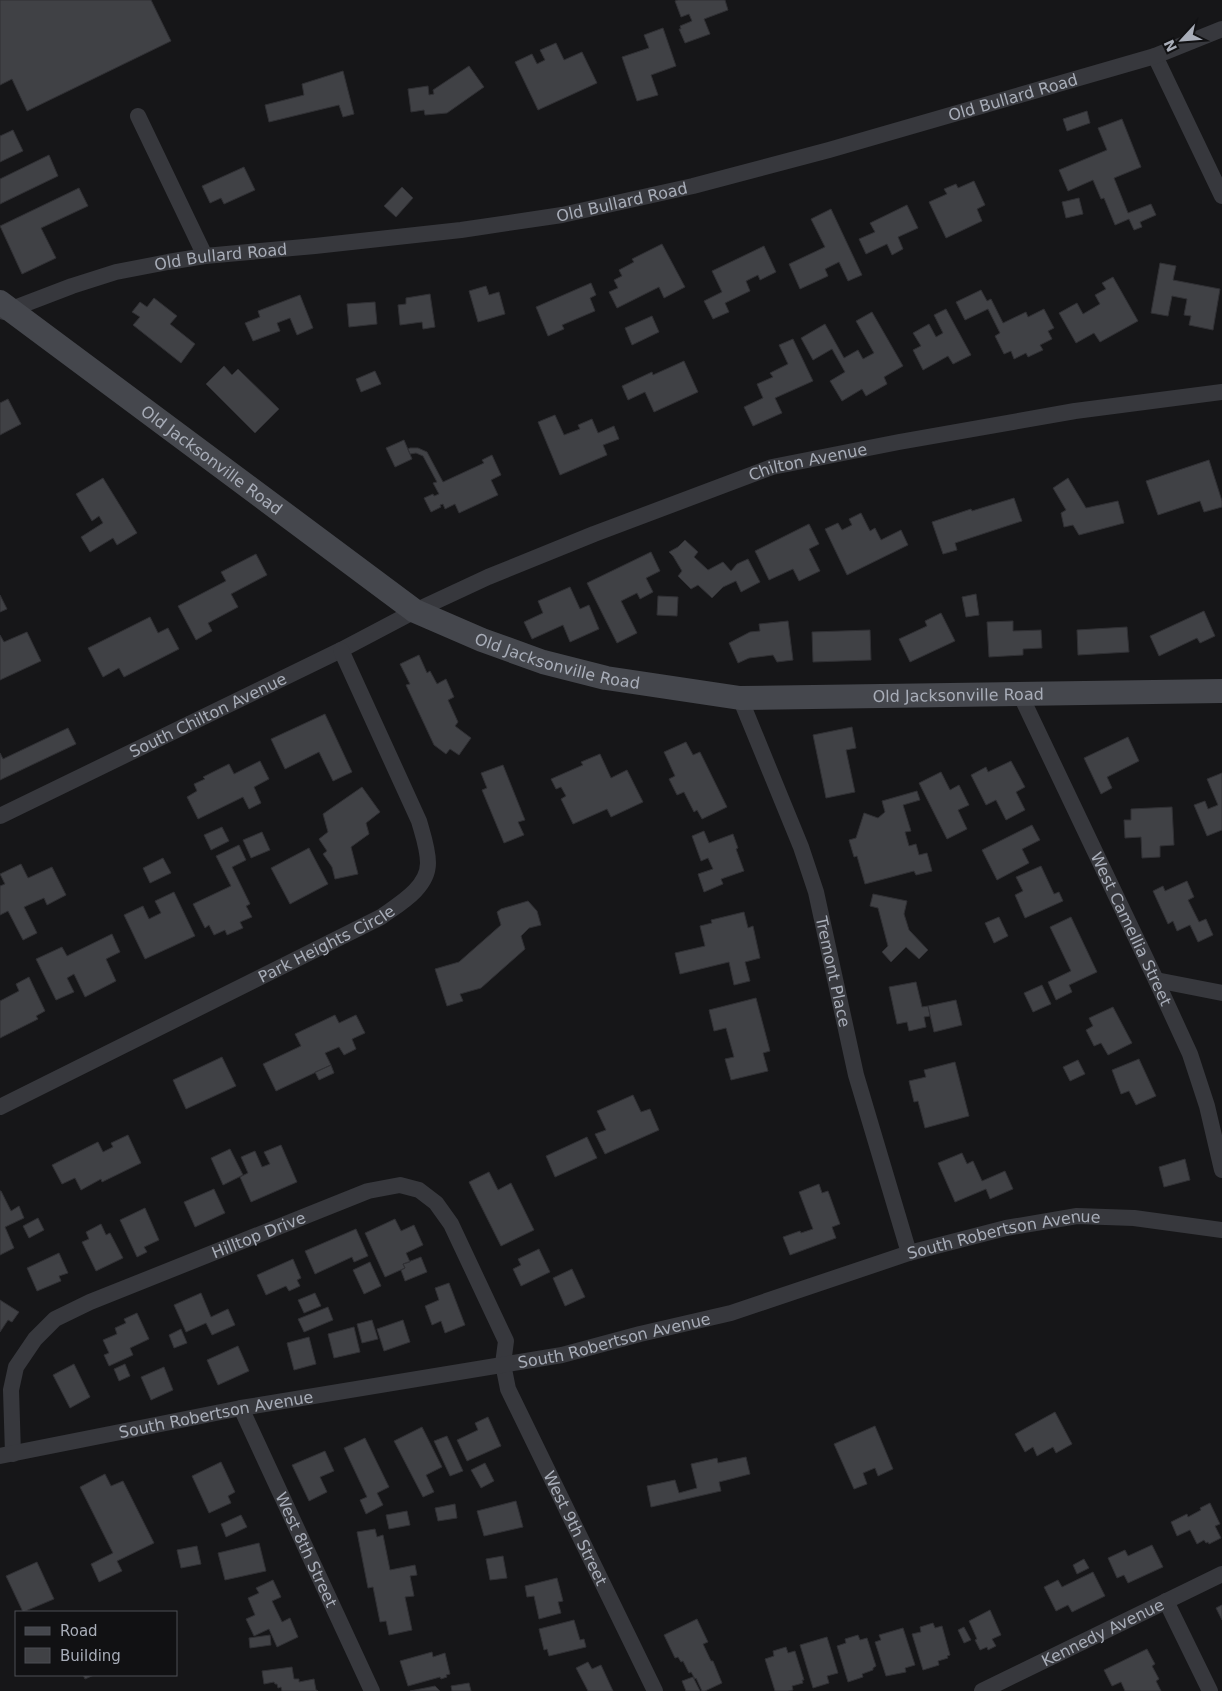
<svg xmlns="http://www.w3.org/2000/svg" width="1222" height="1691" font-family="'DejaVu Sans',sans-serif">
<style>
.building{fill:#404145;stroke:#303034}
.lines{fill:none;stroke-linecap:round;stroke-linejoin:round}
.minor{stroke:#37383d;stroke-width:16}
.secondary{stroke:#45474d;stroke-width:24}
.labels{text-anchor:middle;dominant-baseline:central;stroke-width:4;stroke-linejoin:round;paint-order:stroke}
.street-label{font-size:16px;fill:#a8adb8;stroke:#111113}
</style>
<rect width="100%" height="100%" fill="#161618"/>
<!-- building -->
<path class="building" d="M0 0H151L171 41 27 111 12 79 0 85Z
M678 0H725L728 10 704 19 710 34 685 43 679 29H681L680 26 692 21 689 14 681 17 675 1Z
M663 28 676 66 651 75 658 95 637 101 622 57 649 48 644 35Z
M556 43 564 60 582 52 597 83 538 110 515 62 532 54 537 64 545 60 540 50Z
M469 66 484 87 447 113 425 115 424 110 411 112 408 89 428 86 429 95 434 94 433 90Z
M343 71 354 114 343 117 339 105 269 122 265 105 304 95 302 84Z
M1087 111 1090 123 1067 131 1063 119Z
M1122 119 1141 167 1114 178 1128 213 1151 204 1156 215 1140 222 1142 227 1134 230 1129 219 1115 225 1104 198 1101 199 1093 180 1068 191 1059 170 1107 150 1098 128Z
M13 130 23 151 0 162V136Z
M49 155 58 176 0 204V179Z
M244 167 255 190 224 204 221 198 210 203 202 186Z
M974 181 985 205 977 209 982 221 946 238 929 202 947 194 944 189 956 184 958 188Z
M402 187 413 198 396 217 384 206Z
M79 188 88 206 41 228 56 258 22 274 0 226Z
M1079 198 1083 214 1066 218 1062 202Z
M907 205 918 228 898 237 903 249 892 255 887 244 866 254 859 239 875 232 870 223Z
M831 209 862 275 848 281 839 262 825 269 828 276 800 289 789 264 825 247 811 219Z
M662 244 685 287 664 298 659 287 617 308 609 292 618 288 614 280 622 276 619 270 634 262 632 259Z
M764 246 776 272 760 280 758 275 746 281 750 291 725 303 729 312 713 319 704 301 722 292 712 271Z
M1160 263 1176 266 1173 280 1220 289 1213 330 1189 325 1191 316 1184 315 1187 299 1172 296 1168 316 1151 313Z
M1113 277 1138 321 1100 342 1094 333 1076 343 1059 313 1077 303 1083 314 1100 304 1095 295 1106 289 1102 283Z
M591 283 596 295 590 298 595 311 562 325 564 329 548 336 536 307Z
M486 286 489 295 499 292 505 314 478 322 469 291Z
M981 290 987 301 991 299 1003 323 1026 312 1028 317 1044 309 1054 328 1048 331 1052 339 1040 345 1043 350 1028 357 1026 353 1014 359 1011 351 1004 354 995 336 1000 333 988 309 965 320 956 302Z
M430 294 435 327 423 329 422 322 400 325 398 305 406 304V298Z
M300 295 313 328 297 335 290 318 277 323 280 331 253 341 245 323 260 317 258 311Z
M154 298 177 316 170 324 195 344 181 363 133 325 140 317 132 312 140 302 147 307Z
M375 302 377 324 349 327 347 304Z
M946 309 971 355 953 364 948 356 923 370 913 350 921 346 913 333 929 324 936 337 943 333 934 315Z
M872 312 903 366 884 377 887 384 866 396 862 389 842 401 830 381 845 372 832 349 813 360 801 338 825 324 844 358 858 350 863 359 874 353 856 321Z
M652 316 659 332 632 345 625 328Z
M793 339 813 381 775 398 782 413 753 426 744 407 763 398 757 384 773 377 770 373 788 364 779 345Z
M684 361 698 392 654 412 645 392 628 400 622 386 652 372 653 375Z
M224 366 232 375 238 369 279 409 255 433 206 384Z
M375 371 381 384 361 392 356 379Z
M8 399 21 424 0 435V403Z
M555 415 564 435 580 429 578 425 592 419 598 433 614 426 619 439 603 445 607 455 560 475 538 422Z
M404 440 412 459 395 467 386 448Z
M410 448H418L427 452 443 482 484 463 482 460 492 455 501 475 491 480 498 495 459 513 455 504 445 509 443 504 440 505 441 507 431 512 424 498 433 494 434 496 439 494 433 483 437 482 423 456 416 453 410 454 408 449Z
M1209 460 1222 501V507L1204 512 1200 501 1158 515 1146 481Z
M103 478 137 533 117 545 113 538 90 552 81 537 103 523 99 516 92 521 76 494Z
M1068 478 1086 508 1118 501 1124 523 1079 535 1073 525 1064 527 1061 513 1066 510 1053 488Z
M1014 498 1022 521 955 543 957 550 943 554 932 522 971 509 972 511Z
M861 513 870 531 875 528 881 540 901 530 908 545 847 575 825 529 838 523 842 530 852 525 849 519Z
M809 524 819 544 809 549 820 571 799 581 793 569 769 580 755 551Z
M685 540 698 552 694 557 708 570 723 562 731 571 737 564 748 559 760 582 741 592 736 581 723 587 712 598 698 585 691 589 678 576 682 571 673 556 669 552 678 547Z
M651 552 660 571 646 578 653 592 640 599 637 593 621 601 637 633 617 643 587 583Z
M256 554 267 575 231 594 238 607 208 623 212 631 196 640 178 606 226 581 221 572Z
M570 587 580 609 589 605 599 629 570 642 563 625 532 639 524 622 543 613 538 601Z
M976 594 979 615 966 617 962 597Z
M0 595 7 609 0 612Z
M658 596 678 597 677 616 657 615Z
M1204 611 1215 636 1200 643 1197 638 1159 656 1150 636Z
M941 613 955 641 910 662 899 639 927 626 925 621Z
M150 617 158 633 168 628 179 649 124 677 119 668 103 677 88 648Z
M788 621 793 660 777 662 773 655 749 658 738 663 729 643 750 632 760 631 759 624Z
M1013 621V631L1041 630 1042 648 1023 649V655L989 657 987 622Z
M1127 627 1129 652 1078 655 1077 630Z
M870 630 871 660 813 662 812 632Z
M27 632 41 661 0 680V635L4 642Z
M419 655 427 673 430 671 437 684 446 679 454 697 448 700 458 722 455 726 471 738 459 755 450 749 446 754 434 745 406 685 410 684 400 664Z
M325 714 352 772 333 781 319 752 285 769 271 739Z
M852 727 856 748 846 750 855 792 826 798 813 735Z
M68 728 76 744 0 780V753L3 759Z
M1128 737 1139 761 1107 777 1112 788 1101 794 1084 758Z
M686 742 693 755 700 752 727 807 702 819 697 810 694 812 684 792 677 795 669 779 675 776 664 752Z
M600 754 611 778 627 770 643 802 611 817 607 809 573 824 561 799 566 796 561 787 556 789 551 779 583 765 581 762Z
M260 761 269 779 254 787 261 803 249 809 243 797 198 819 187 797 197 791 194 784 205 779 203 777 229 764 234 774Z
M1011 761 1025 787 1016 792 1025 810 1006 820 996 800 986 805 971 775 986 767 988 772Z
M503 765 525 820 518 822 524 835 504 843 482 790 487 788 481 773Z
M941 772 950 790 959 785 969 805 958 810 967 829 947 839 919 783Z
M1222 773V830L1207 836 1194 805 1205 801 1208 809 1218 805 1207 779Z
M362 787 380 812 366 823 369 834 351 847 358 874 335 879 332 867 323 854 327 851 319 839 328 832 323 814Z
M917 791 920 800 903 805 911 831 905 832 909 846 916 844 919 855 927 853 932 871 916 875 914 871 865 884 857 856 854 857 849 840 856 838 864 813 878 818 885 812 882 801Z
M1172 807 1174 845 1160 846V857L1142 858 1141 837 1125 838 1124 820H1131V809Z
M1032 825 1040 840 1022 849 1029 863 997 880 982 850Z
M222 827 229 841 211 850 204 835Z
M704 831 709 843 733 834 738 848 736 849 744 871 721 879 723 884 704 892 698 874 713 869 708 858 701 861 692 836Z
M262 832 270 850 251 858 243 840Z
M239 845 246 860 232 867 250 904 246 906 252 917 240 922 243 928 227 935 225 930 214 935 209 925 205 928 193 904 231 886 216 856Z
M309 848 328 884 290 904 271 868Z
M163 858 171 873 150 883 143 868Z
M21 864 28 878 52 867 66 895 47 905 44 898 24 907 37 933 23 940 8 911 0 915V886L5 884 0 874Z
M1041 866 1054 894 1059 892 1063 901 1025 918 1015 895 1023 891 1016 877Z
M1187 881 1194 897 1188 900 1199 922 1206 919 1213 935 1198 942 1190 925 1177 931 1173 921 1168 924 1153 891 1163 886 1165 891Z
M174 892 195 936 145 959 124 915 143 906 149 919 161 913 155 901Z
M873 894 907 901 904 914 909 930 928 950 919 959 906 947 891 962 882 952 888 946 878 908 870 906Z
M528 901 537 911 541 925 529 928 521 936 525 949 481 988 460 994 463 1001 447 1006 435 969 459 962 501 925 497 912 501 909Z
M744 912 748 928 753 926 760 958 745 962 750 981 734 985 729 962 680 974 675 953 705 946 700 926 712 923 711 920Z
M999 917 1008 936 994 943 985 923Z
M1071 917 1097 972 1069 985 1072 992 1056 1000 1048 982 1071 971 1050 927Z
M112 934 120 952 106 959 116 981 85 997 74 974 67 978 74 992 56 1000 36 959 62 947 67 956Z
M29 977 45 1011 36 1016 38 1019 0 1038V1001L19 991 16 984Z
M916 982 922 1007 928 1006 930 1016 924 1017 926 1027 909 1031 907 1022 897 1024 889 987Z
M1042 985 1051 1004 1033 1012 1024 993Z
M756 998 770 1051 763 1053 768 1071 731 1080 725 1059 734 1057 726 1028 714 1031 709 1010Z
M956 1000 962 1025 934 1032 928 1006Z
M1113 1007 1132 1043 1108 1055 1101 1043 1094 1046 1086 1030 1093 1026 1089 1018Z
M335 1015 339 1023 356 1015 365 1033 352 1039 356 1049 344 1055 339 1047 325 1053 331 1065 276 1091 263 1064 301 1046 295 1034Z
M222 1057 236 1086 186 1109 173 1080Z
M1139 1059 1156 1096 1136 1105 1129 1091 1121 1094 1112 1070Z
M1078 1060 1085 1074 1070 1081 1063 1067Z
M955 1062 969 1116 925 1128 918 1101 914 1102 909 1081 926 1077 924 1070Z
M331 1065 334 1073 319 1080 315 1072Z
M633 1095 641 1112 650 1109 659 1130 605 1154 595 1134 606 1130 597 1111Z
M128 1135 141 1163 102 1182 101 1179 81 1190 75 1178 62 1184 52 1165 98 1142 103 1152 113 1147 111 1143Z
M587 1137 597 1158 555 1177 546 1156Z
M281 1145 297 1182 251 1202 240 1177 248 1173 241 1157 255 1151 262 1167 270 1164 264 1152Z
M230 1149 243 1175 223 1185 211 1158Z
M962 1153 967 1164 973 1161 982 1181 1005 1171 1013 1189 990 1199 986 1189 955 1202 938 1163Z
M1185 1159 1190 1180 1164 1187 1159 1167Z
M489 1172 498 1190 511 1183 534 1230 501 1246 469 1182Z
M819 1184 822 1193 828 1191 840 1224 832 1227 836 1238 790 1255 783 1237 800 1231 801 1233 813 1229 799 1192Z
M214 1189 225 1213 195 1227 184 1202Z
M0 1191H1L11 1211 19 1206 24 1218 5 1227 14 1248 0 1255Z
M145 1208 159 1240 144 1247 147 1252 137 1257 120 1220Z
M38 1218 44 1230 29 1238 23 1226Z
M395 1219 401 1231 414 1225 423 1245 406 1253 410 1262 403 1264 405 1268 385 1277 365 1233Z
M101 1224 106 1235 110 1233 123 1258 96 1271 82 1242 89 1239 86 1232Z
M356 1229 368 1256 354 1262 352 1257 315 1274 305 1251Z
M539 1249 550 1272 521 1286 513 1269 521 1265 518 1259Z
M59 1253 68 1273 59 1276 61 1281 37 1291 27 1268Z
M421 1257 427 1272 405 1281 401 1270 405 1268 403 1264Z
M293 1259 301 1278 297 1280 300 1286 289 1291 286 1286 266 1295 257 1275Z
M370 1262 381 1286 364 1294 353 1270Z
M572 1269 585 1297 565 1306 553 1278Z
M449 1283 465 1325 445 1333 441 1321 432 1325 425 1306 439 1300 435 1288Z
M201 1293 211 1317 228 1309 235 1325 212 1335 206 1323 186 1332 174 1305Z
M315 1293 321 1306 304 1313 298 1300Z
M0 1300 19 1312 12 1322 8 1320 0 1332Z
M328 1307 333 1320 304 1332 298 1319Z
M137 1313 149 1339 130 1348 133 1355 109 1366 104 1355 109 1353 103 1340 117 1334 115 1328 126 1323 124 1319Z
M372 1320 378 1339 362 1343 357 1324Z
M403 1320 410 1342 384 1351 377 1329Z
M354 1327 360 1352 334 1358 328 1334Z
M181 1329 187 1343 174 1348 169 1335Z
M309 1337 316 1364 294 1370 287 1343Z
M238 1346 249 1371 218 1385 207 1360Z
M74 1364 90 1397 70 1408 53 1375Z
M125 1364 130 1376 119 1381 114 1369Z
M164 1367 173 1390 151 1400 141 1377Z
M1055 1412 1072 1444 1056 1453 1053 1447 1037 1456 1033 1447 1025 1452 1015 1434Z
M488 1417 501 1446 467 1461 457 1440 478 1430 475 1423Z
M875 1426 893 1469 878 1476 875 1468 863 1473 867 1484 854 1489 834 1444Z
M422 1427 442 1467 426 1475 434 1492 423 1497 394 1441Z
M447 1436 463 1471 450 1476 434 1441Z
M365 1438 389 1487 377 1493 383 1505 366 1514 360 1500 367 1497 344 1448Z
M325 1451 334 1471 320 1477 327 1492 309 1501 292 1465Z
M746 1457 750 1474 719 1482 721 1491 651 1507 647 1486 675 1480 679 1493 697 1488 691 1464 717 1458 718 1463Z
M221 1462 235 1492 228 1496 231 1503 209 1513 192 1476Z
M485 1463 494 1481 481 1488 471 1470Z
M105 1474 111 1486 123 1481 154 1543 117 1561 122 1571 99 1582 91 1564 113 1553 80 1487Z
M516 1501 523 1527 484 1536 477 1511Z
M1210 1503 1220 1524 1215 1526 1221 1538 1209 1544 1208 1542 1206 1543 1204 1540 1197 1544 1190 1530 1177 1536 1171 1522 1187 1514 1188 1517 1201 1510 1200 1508Z
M455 1504 457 1518 438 1521 435 1508Z
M407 1511 410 1525 389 1529 386 1515Z
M241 1515 247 1527 226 1537 221 1524Z
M375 1529 377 1537 383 1535 390 1570 415 1565 417 1575 410 1576 414 1596 405 1597 412 1630 389 1635 386 1621 380 1622 373 1587 368 1588 357 1532Z
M259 1543 266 1571 225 1580 218 1553Z
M1152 1545 1163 1567 1128 1583 1124 1575 1117 1578 1108 1558 1125 1550 1128 1556Z
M197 1546 201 1564 181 1568 177 1550Z
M503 1556 507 1578 490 1580 486 1559Z
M1084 1559 1089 1568 1077 1574 1073 1565Z
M37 1562 54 1599 23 1612 6 1576Z
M1093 1572 1105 1596 1072 1612 1068 1605 1056 1611 1044 1587 1058 1580 1062 1587Z
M557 1578 563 1601 558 1602 561 1613 539 1619 534 1596 527 1597 525 1586Z
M273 1580 281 1597 272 1601 282 1622 290 1618 298 1637 277 1647 269 1629 254 1636 246 1619 255 1615 248 1598 259 1593 256 1588Z
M1222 1605V1620L1216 1608Z
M990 1610 1001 1635 992 1639 996 1646 988 1650 987 1647 980 1650 975 1640 977 1639 969 1621Z
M697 1619 708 1642 703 1644 711 1661H713L722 1683 705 1691H702L696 1678 695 1679 691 1672 689 1673 683 1661 681 1662 678 1657 675 1658 664 1635Z
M574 1620 580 1640 584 1639 586 1647 549 1656 547 1649 544 1650 539 1629Z
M933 1623 935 1628 942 1626 950 1655 947 1656 948 1658 938 1661 939 1665 923 1670 912 1634 921 1632 920 1627Z
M964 1627 971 1640 964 1643 958 1630Z
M903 1628 915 1665 905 1668 906 1672 886 1676 875 1642 881 1640 879 1635Z
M270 1635 271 1645 250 1648 249 1638Z
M858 1635 860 1640 867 1638 876 1666 873 1668V1670L862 1674 863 1677 848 1682 837 1646 846 1643 845 1639Z
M827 1637 838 1673 827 1676 829 1683 813 1688 800 1645Z
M786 1647 788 1653 795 1651 804 1680H802L803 1683 792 1686 793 1690 788 1691H775L765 1659 774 1656 773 1651Z
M1147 1649 1155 1664 1152 1666 1159 1679 1156 1681 1161 1691H1125L1121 1682 1112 1686 1104 1670Z
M432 1652 433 1657 445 1653 450 1674 446 1675 447 1677 441 1679 440 1677 408 1686 400 1661Z
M588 1662 592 1669 601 1665 613 1691H588L576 1668Z
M292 1667 294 1679H299V1682L314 1679 316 1690 318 1691H282L281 1687 278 1688 277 1684H275L274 1682 264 1684 262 1671Z
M83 1675H94L85 1679Z
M693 1677 700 1691H686L682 1681Z
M469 1683 471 1691H452L451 1686Z
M435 1686 440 1691H410Z"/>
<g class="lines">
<!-- minor -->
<g class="minor">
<path d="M1155 56 1222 196"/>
<path d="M138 116 205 256"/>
<path id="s1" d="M4 312 72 286 116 272 168 262 205 256 315 246 461 230 562 215 693 186 829 150 1155 56 1222 29"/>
<path id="s2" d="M1020 694 1156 980 1190 1054 1207 1106 1222 1170"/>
<path id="s3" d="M740 698 801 847 816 892 856 1075 909 1253"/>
<path id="s4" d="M0 816 341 650 415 611 488 577 594 534 772 467 899 442 1075 411 1222 392"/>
<path d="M1156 980 1222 993"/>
<path id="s5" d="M0 1107 381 917C399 904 428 888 428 863 428 849 423 835 419 821L341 650"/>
<path id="s6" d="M241 1408 372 1691"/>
<path id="s7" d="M13 1454 11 1390 16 1367 35 1339 55 1319 90 1302 368 1191 400 1185 419 1190 436 1203 451 1224 506 1341 503 1364 508 1389 655 1691"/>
<path id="s8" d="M0 1456 241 1408 562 1355 640 1334 731 1313 909 1253 1006 1228 1077 1216 1134 1218 1222 1230"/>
<path d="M1166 1601 1210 1691"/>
<path id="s9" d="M982 1691 1222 1574"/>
</g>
<!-- secondary -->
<path class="secondary" id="s10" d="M0 302 415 611 482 640 543 662 606 678 740 698 1222 691"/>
</g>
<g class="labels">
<!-- street labels -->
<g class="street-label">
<text stroke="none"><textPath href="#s1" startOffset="1035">Old Bullard Road</textPath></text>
<text stroke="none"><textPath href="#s1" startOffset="630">Old Bullard Road</textPath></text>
<text stroke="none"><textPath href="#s1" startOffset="225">Old Bullard Road</textPath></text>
<text stroke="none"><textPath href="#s10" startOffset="264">Old Jacksonville Road</textPath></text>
<text stroke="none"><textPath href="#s4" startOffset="884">Chilton Avenue</textPath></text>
<text stroke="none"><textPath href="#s10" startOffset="669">Old Jacksonville Road</textPath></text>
<text stroke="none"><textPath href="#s10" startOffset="1074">Old Jacksonville Road</textPath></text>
<text stroke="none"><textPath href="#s4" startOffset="231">South Chilton Avenue</textPath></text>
<text stroke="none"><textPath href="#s2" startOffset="260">West Camellia Street</textPath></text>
<text stroke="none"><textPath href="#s5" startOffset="365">Park Heights Circle</textPath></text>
<text stroke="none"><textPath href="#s3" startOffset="290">Tremont Place</textPath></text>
<text stroke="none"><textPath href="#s7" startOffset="370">Hilltop Drive</textPath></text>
<text stroke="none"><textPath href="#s8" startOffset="1030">South Robertson Avenue</textPath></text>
<text stroke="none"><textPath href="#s8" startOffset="625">South Robertson Avenue</textPath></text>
<text stroke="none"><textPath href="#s8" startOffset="220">South Robertson Avenue</textPath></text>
<text stroke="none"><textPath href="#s7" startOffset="920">West 9th Street</textPath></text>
<text stroke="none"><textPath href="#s6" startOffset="156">West 8th Street</textPath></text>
<text stroke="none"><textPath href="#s9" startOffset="134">Kennedy Avenue</textPath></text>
</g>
</g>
<!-- legend -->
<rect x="15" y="1611" width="162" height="65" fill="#111113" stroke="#4d4f55"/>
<rect x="25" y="1627" width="25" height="8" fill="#45474d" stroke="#4d4f55"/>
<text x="60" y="1636" font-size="15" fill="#a8adb8">Road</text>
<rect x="25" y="1648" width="25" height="15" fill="#404145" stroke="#4d4f55"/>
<text x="60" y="1661" font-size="15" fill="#a8adb8">Building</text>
<!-- north arrow -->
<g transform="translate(1182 40) rotate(244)" stroke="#111113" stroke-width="4" paint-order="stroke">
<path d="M0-4L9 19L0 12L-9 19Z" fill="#a8adb8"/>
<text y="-8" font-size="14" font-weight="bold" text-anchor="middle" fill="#a8adb8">N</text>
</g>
</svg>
